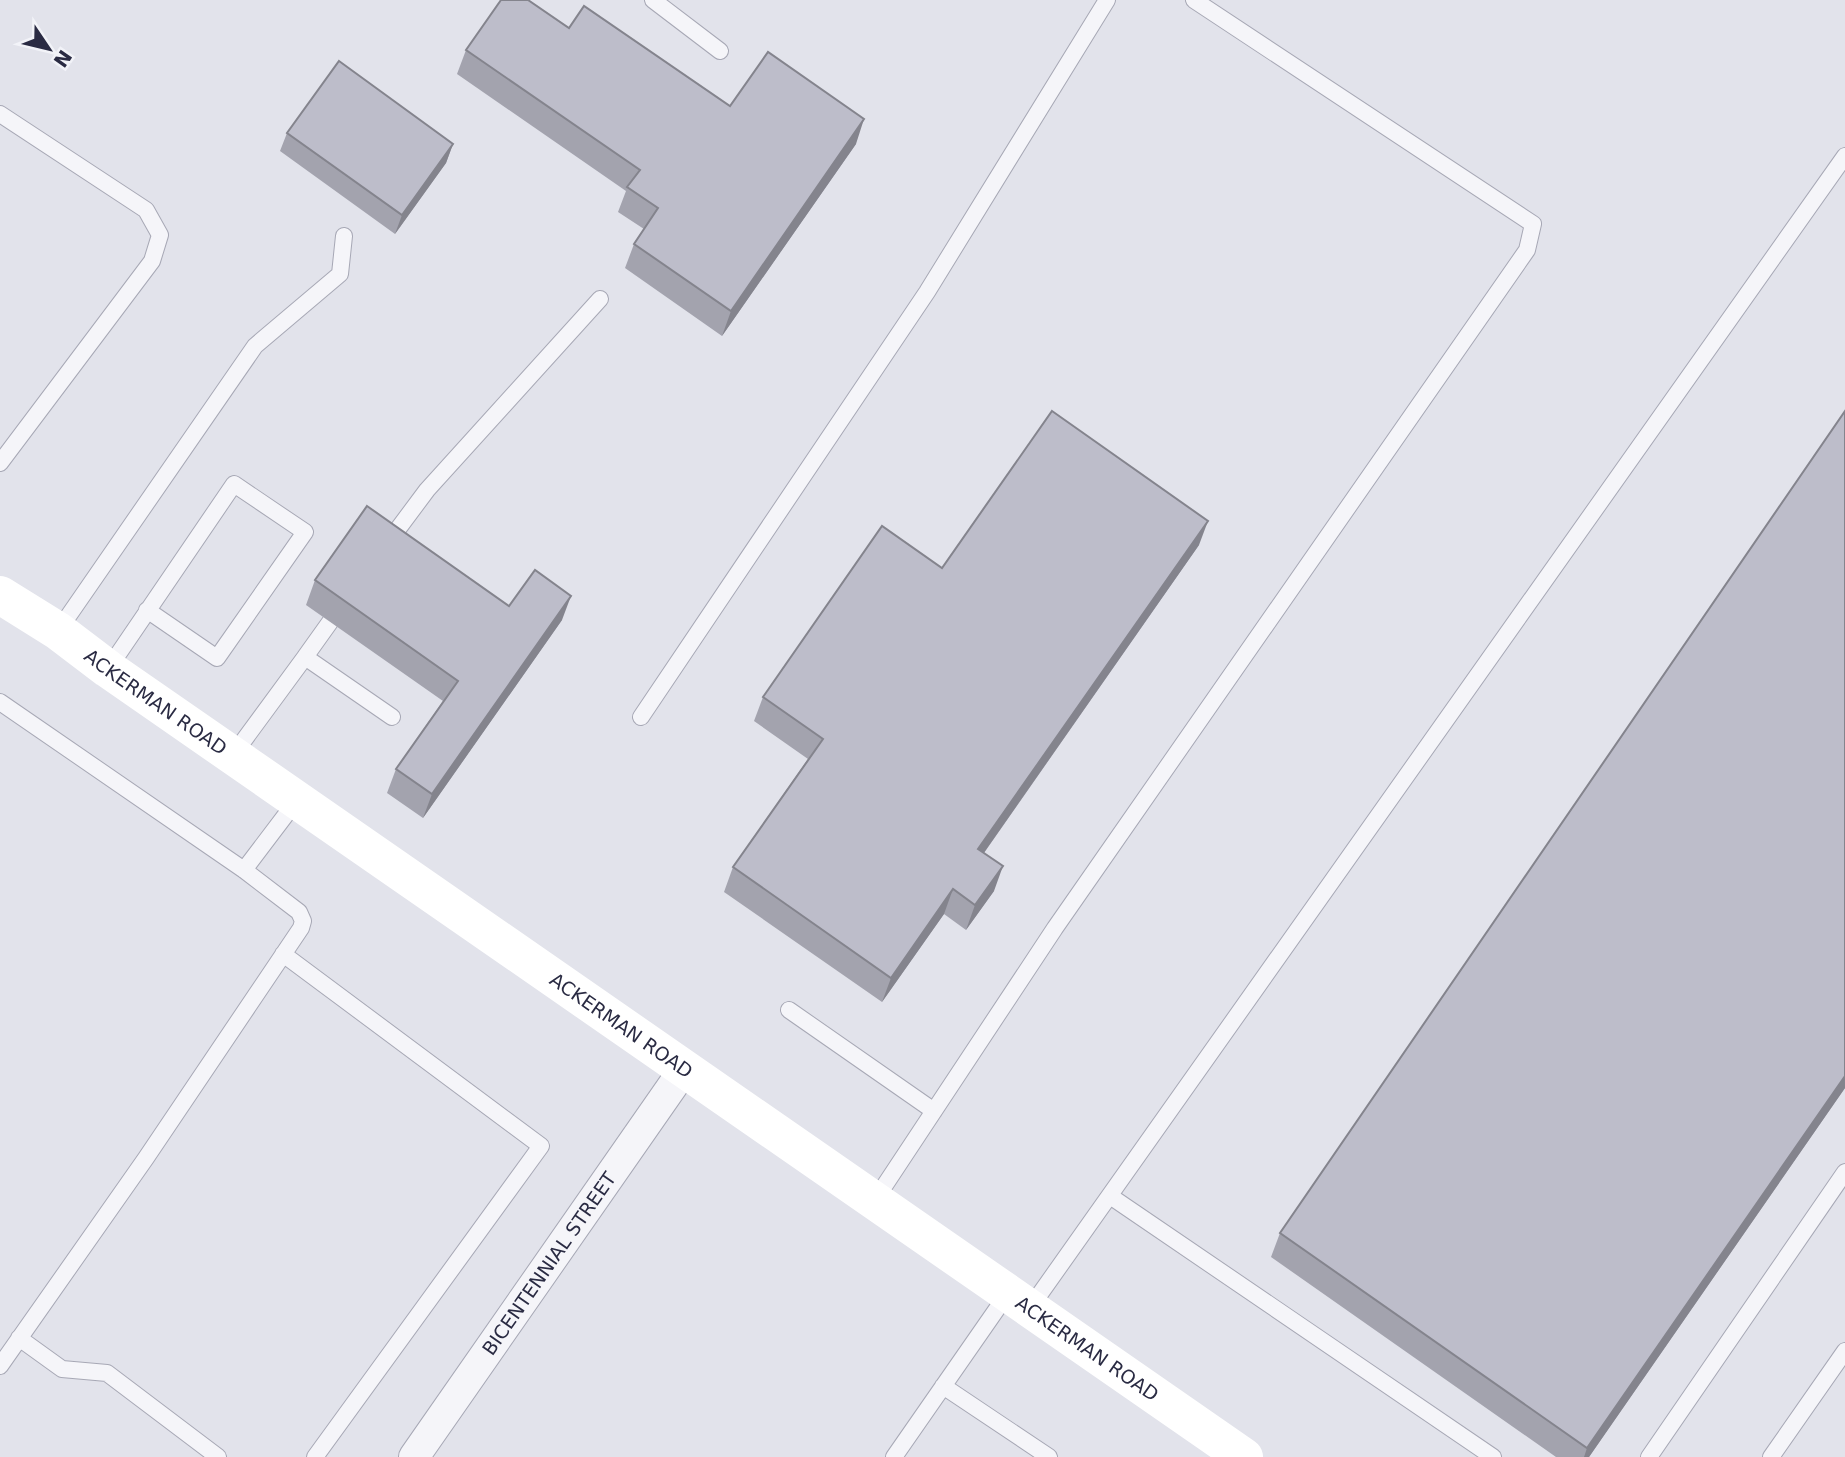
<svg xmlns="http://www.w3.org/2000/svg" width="1845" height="1457" font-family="'DejaVu Sans',sans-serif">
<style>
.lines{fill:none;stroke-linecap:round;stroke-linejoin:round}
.lane-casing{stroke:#a7a8b5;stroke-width:18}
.street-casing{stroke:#a7a8b5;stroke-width:32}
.lane{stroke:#f5f5f9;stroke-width:16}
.street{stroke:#f5f5f9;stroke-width:30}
.secondary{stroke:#fff;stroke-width:38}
.wall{fill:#a3a3ae}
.shaded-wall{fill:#84848d}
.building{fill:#bdbdca;stroke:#84848d;stroke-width:2}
.labels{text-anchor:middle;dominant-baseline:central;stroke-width:7;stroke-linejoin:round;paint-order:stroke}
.street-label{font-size:19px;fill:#2a2b43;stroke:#f2f3f8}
</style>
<rect width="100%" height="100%" fill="#e2e3eb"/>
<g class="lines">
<defs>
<path id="lane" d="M653 0 720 51
M0 114 146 210 160 235 152 261 0 463
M386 545 427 490 600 299
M58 631 255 346 340 274 344 236
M305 657 330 622
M108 669 234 484 305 532 217 658 147 610
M0 702 244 870 299 912 303 921 301 928 146 1158 0 1366
M641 717 927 292 1107 0
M233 755 305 657 392 717
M244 870 297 800
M283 954 541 1146 315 1457
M789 1010 934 1111
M1110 1196 1493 1457
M875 1200 1055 928 1527 250 1533 224 1194 0
M1030 1308 1845 156
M19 1338 62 1369 107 1373 218 1457
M943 1386 1049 1457
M894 1457 1008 1293
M1649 1457 1845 1172
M1771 1457 1845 1351"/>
<g id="street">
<path id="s1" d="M414 1457 685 1068"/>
</g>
</defs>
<!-- lane casing -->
<use href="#lane" class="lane-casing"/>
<!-- street casing -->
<use href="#street" class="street-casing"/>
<!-- lane -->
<use href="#lane" class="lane"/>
<!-- street -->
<use href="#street" class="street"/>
<!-- secondary -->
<path class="secondary" id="s2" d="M0 595 58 631 108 669 1244 1457"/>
</g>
<!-- wall -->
<path class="wall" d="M569 28 730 106 856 144 722 336 625 268 634 244 644 229 618 212 626 191 457 74 466 50Z
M287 133 453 144 446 163 395 234 280 151Z
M1845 411V1088L1589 1457H1556L1271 1257 1280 1233Z
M1199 545 984 853 994 891 966 930 944 914 882 1002 724 892 733 867 808 759 754 721 763 697 942 568Z
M315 580 509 606 562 620 423 818 387 793 396 769 443 701 306 605Z"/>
<!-- shaded-wall -->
<path class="shaded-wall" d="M864 119 856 144 722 336 731 311Z
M453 144 446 163 395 234 402 215Z
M1208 521 1199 545 969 874 978 849Z
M571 596 562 620 423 818 432 794Z
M1003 866 994 891 966 930 975 905Z
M953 889 944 914 882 1002 891 978Z
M1845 1076V1088L1589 1457H1584L1587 1448Z"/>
<!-- building -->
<path class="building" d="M501 0H528L569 28 584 6 730 106 768 52 864 119 731 311 634 244 658 208 627 187 640 170 466 50Z
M339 61 453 144 402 215 287 133Z
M1052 411 1208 521 978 849 1003 866 975 905 953 889 891 978 733 867 823 739 763 697 882 526 942 568Z
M1845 411V1076L1587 1448 1280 1233Z
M367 506 509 606 535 570 571 596 432 794 396 769 458 681 315 580Z"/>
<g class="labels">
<!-- street labels -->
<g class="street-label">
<text stroke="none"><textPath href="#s2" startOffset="189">ACKERMAN ROAD</textPath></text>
<text stroke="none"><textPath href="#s2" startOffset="756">ACKERMAN ROAD</textPath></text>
<text stroke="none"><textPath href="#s1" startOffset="236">BICENTENNIAL STREET</textPath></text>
<text stroke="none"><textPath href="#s2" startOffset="1323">ACKERMAN ROAD</textPath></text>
</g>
</g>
<!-- north arrow -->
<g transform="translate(49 49) rotate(125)" stroke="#f2f3f8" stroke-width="5" paint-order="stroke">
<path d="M0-5L12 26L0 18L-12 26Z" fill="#2a2b43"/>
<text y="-10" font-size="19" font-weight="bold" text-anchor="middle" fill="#2a2b43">N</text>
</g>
</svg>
